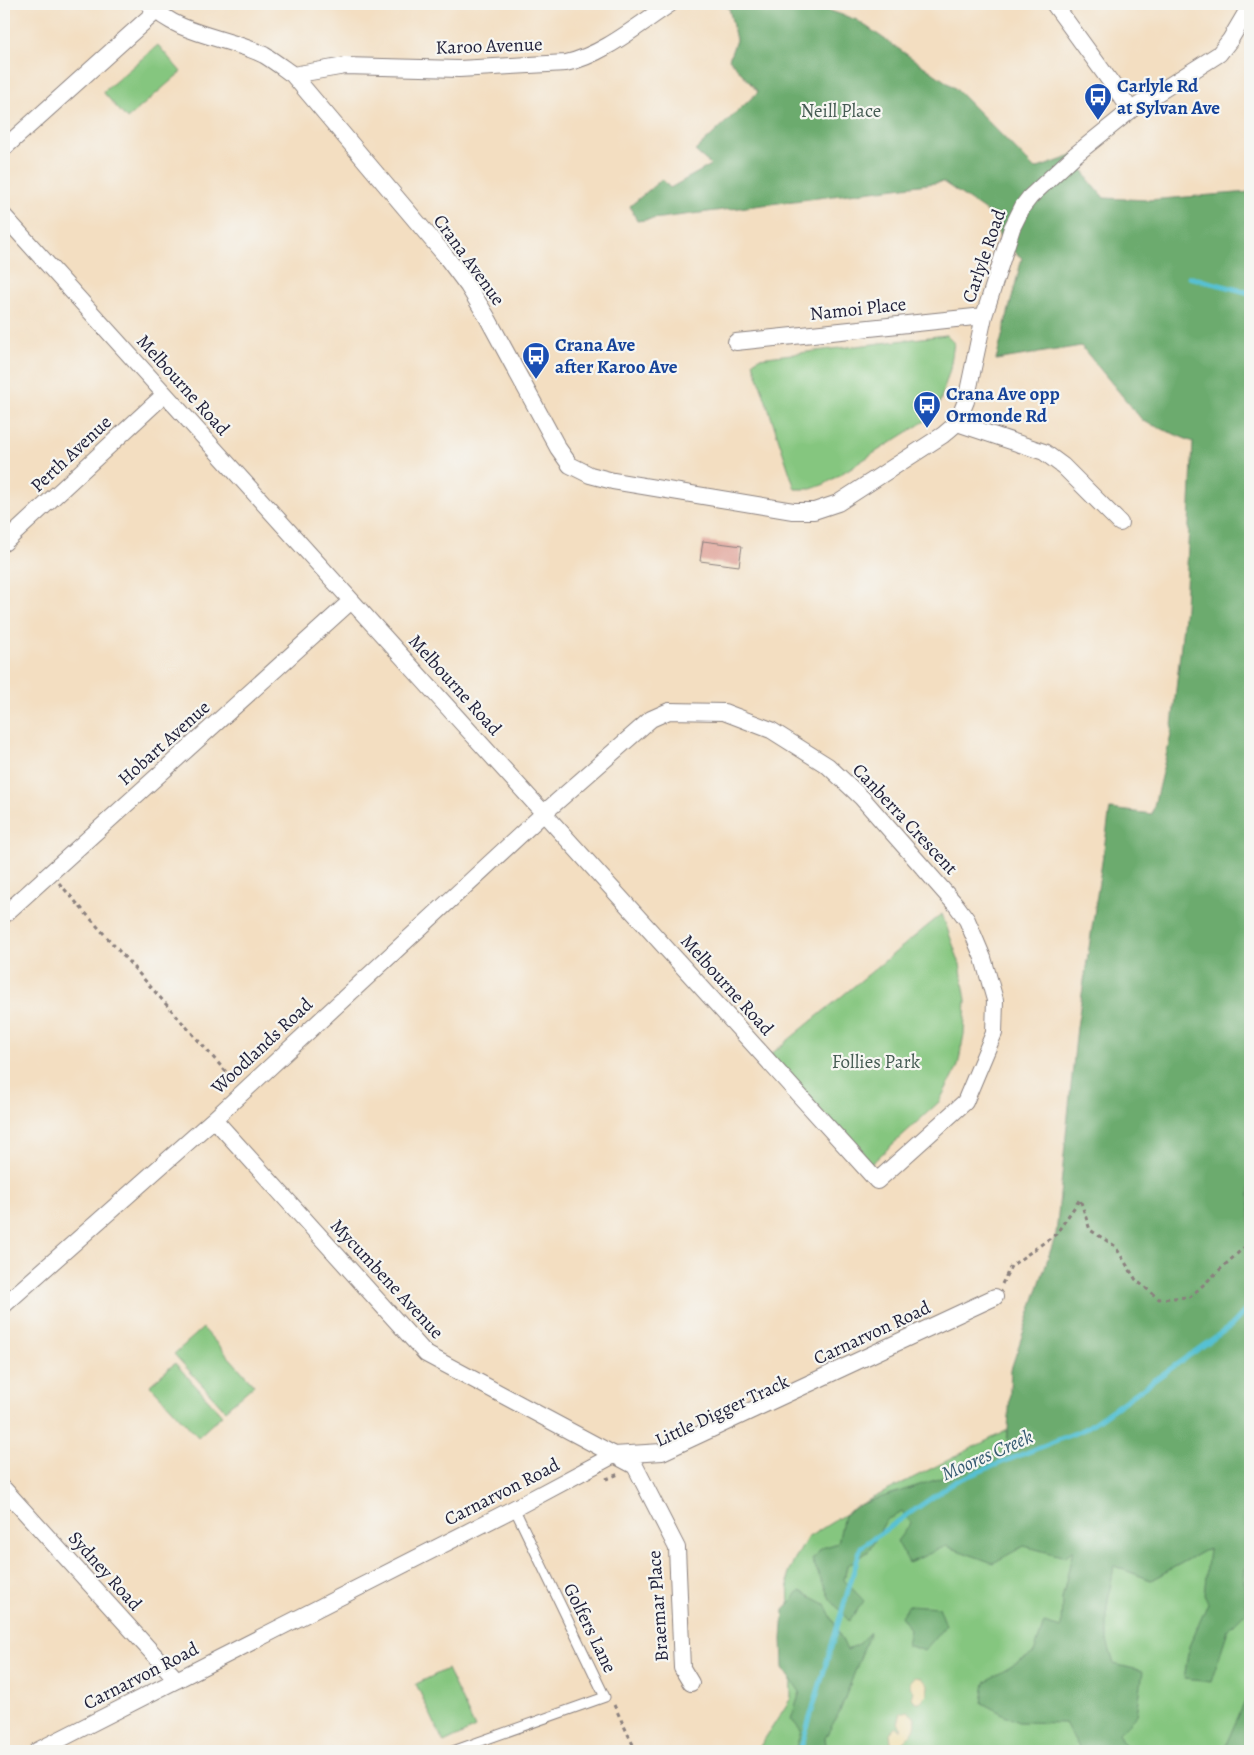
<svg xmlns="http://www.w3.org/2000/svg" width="1254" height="1755" font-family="Alegreya,serif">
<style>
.green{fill:#85c67f;stroke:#54745d}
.forest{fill:#6cab6e;stroke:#476654}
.sand{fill:#eeda9e;stroke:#887e6c}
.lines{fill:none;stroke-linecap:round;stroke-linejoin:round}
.stream{stroke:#57c1d4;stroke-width:5}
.building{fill:#de9a8f}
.lane-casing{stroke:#8a807e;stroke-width:11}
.street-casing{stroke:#8a807e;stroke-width:18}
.path{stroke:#8a807e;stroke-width:3;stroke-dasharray:4 4;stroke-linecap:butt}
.lane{stroke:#fff;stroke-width:9}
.street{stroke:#fff;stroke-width:16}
.labels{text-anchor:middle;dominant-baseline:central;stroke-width:4.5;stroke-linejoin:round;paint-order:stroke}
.street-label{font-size:19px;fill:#22223b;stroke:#f6f6f2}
.transit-label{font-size:19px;font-weight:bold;fill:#164399;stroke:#f6f6f2;text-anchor:start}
.park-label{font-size:19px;fill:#455b53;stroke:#f6f6f2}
.water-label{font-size:20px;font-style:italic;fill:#355a71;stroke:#f6f6f2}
</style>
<rect width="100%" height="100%" fill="#f6f6f2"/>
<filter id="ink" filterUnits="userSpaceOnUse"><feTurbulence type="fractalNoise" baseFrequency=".02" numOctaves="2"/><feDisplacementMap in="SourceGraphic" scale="10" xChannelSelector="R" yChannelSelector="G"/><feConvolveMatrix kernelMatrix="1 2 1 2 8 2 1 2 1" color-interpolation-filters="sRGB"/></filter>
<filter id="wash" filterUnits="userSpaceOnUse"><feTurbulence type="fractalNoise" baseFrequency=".0096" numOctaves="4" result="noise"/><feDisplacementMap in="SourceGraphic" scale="20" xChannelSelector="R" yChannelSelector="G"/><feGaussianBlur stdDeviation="1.12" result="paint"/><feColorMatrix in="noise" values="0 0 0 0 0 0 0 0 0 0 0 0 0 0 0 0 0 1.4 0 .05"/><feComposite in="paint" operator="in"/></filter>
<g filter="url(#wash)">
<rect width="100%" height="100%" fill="#f3dec1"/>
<!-- green -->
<path class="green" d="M158 45 181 72 127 119 103 92Z
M946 335 954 343 950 369 939 405 925 421 825 484 811 489H795L753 362 759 358Z
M942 914 960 964 966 1000 964 1034 958 1066 939 1102 871 1164 770 1055Z
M203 1328 254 1385 225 1410 174 1354Z
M175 1363 222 1415 198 1437 150 1385Z
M1008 1430 1004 1522 1151 1580 1250 1525V1751H757L791 1698 788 1572 807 1538 861 1504Z
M447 1669 475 1728 444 1743 416 1684Z"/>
<!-- forest -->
<path class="forest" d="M722 4H810L857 20 955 88 1035 169 1075 155 1088 179 1104 198 1148 200 1250 192V1532L1244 1580 1247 1611 1228 1630 1211 1682 1184 1679 1189 1646 1208 1603 1204 1595 1209 1548 1151 1580 1114 1566 1107 1607V1641L1114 1664 1143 1671 1137 1715 1119 1733 1128 1751H1081L1065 1723 1018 1722 982 1703 985 1682 1034 1653 1044 1623 1061 1628 1062 1599 1073 1550 1065 1557 1024 1546 993 1563 946 1546 909 1563 897 1541 911 1523 902 1512 886 1520 869 1551 847 1566 844 1580 864 1601 849 1621 830 1599 812 1560 822 1548 838 1543 844 1515 861 1504 938 1479 1007 1451 1011 1369 1056 1234 1077 1027 1110 809 1152 814 1171 735 1185 607 1193 442 1143 421 1081 346 996 360 1022 258 1003 243 990 214 943 182 637 221 630 206 662 179 670 188 711 165 695 151 758 92 729 59 736 40 729 8Z
M800 1591 825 1604 847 1650 858 1644 870 1632 840 1711 825 1738 827 1751H795L801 1731 791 1719 800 1692 783 1668 782 1639 784 1610Z
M909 1605 939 1607 946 1625 924 1651 907 1645 910 1629 901 1616Z
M1250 1690V1751H1223Z"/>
<!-- sand -->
<path class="sand" d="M916 1677 921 1678 928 1684 927 1695 920 1702H916L912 1698 914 1691C908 1687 909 1680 916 1677Z
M908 1711C926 1722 909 1738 898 1746L891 1742 890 1733 896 1727 900 1729H902L898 1723 901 1713Z"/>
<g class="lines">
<!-- stream -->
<path class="stream" d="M1189 277 1250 293
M800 1751 861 1547 956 1481 1085 1429 1231 1326 1250 1306"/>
</g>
<g id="blocks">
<!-- building -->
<path class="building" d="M703 541 742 546 739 566 700 561Z"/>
</g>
</g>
<g filter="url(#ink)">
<use href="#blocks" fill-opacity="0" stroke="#8a807e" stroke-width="1"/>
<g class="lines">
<defs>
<path id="lane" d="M453 1751 605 1697 518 1516 513 1509"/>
<path id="street" d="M149 4C177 35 228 37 264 55 274 61 283 68 293 75L444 254 468 286 487 317 558 448 570 465 590 475 613 481 793 511H814L838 503 943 435 957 423 966 401 984 316 1012 228 1023 206 1030 197 1075 155 1131 110 1219 54 1230 40 1250 6
M1054 4 1131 110
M293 75 345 66 459 69 566 63C603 55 638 25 670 4
M4 148 164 4
M4 216C294 539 586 859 877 1181L965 1102 994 1033 995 1000 983 958 967 920 956 905 862 798 828 766 771 730 724 712 669 711 651 719 544 813 214 1119 4 1305
M736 342 984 316
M957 423 1044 452 1063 466 1120 523
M4 543 164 395
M4 915 351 601
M214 1119 426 1354 635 1466 677 1548 682 1668 691 1683
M4 1489 177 1680
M37 1751 513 1509 614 1455 662 1452 995 1297"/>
</defs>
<!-- lane casing -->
<use href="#lane" class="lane-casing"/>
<!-- street casing -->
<use href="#street" class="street-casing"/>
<!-- path -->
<path class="path" d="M59 883 234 1081
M1002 1284 1011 1266 1056 1234 1080 1199 1090 1230 1115 1246 1136 1280 1159 1299 1190 1297 1250 1242
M606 1479 619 1474
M614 1705 636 1751"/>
<!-- lane -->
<use href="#lane" class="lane"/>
<!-- street -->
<use href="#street" class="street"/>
</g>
</g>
<!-- icons -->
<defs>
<symbol id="bus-pin" viewBox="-11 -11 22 30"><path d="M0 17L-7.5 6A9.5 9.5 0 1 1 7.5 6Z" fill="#1a4fb4" stroke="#f6f6f2"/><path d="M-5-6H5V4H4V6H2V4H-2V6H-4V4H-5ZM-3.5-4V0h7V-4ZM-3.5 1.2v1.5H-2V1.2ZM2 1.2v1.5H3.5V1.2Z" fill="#fff"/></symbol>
</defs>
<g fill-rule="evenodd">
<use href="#bus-pin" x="1082" y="81" width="32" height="43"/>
<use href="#bus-pin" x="520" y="340" width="32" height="43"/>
<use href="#bus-pin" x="911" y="389" width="32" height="43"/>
</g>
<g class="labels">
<!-- street labels -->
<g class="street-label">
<text transform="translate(489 46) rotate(-2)">Karoo Avenue</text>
<text transform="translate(984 256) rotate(-71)">Carlyle Road</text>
<text transform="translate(469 260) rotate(54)">Crana Avenue</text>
<text transform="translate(858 309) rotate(-6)">Namoi Place</text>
<text transform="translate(183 385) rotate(48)">Melbourne Road</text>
<text transform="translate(71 454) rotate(-43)">Perth Avenue</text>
<text transform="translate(455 685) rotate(48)">Melbourne Road</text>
<text transform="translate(164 743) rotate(-42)">Hobart Avenue</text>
<text transform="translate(905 819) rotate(47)">Canberra Crescent</text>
<text transform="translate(727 985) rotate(48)">Melbourne Road</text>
<text transform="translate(262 1046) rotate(-43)">Woodlands Road</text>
<text transform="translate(387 1279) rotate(47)">Mycumbene Avenue</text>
<text transform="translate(872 1333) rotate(-25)">Carnarvon Road</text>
<text transform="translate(722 1411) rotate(-25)">Little Digger Track</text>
<text transform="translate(502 1492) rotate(-27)">Carnarvon Road</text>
<text transform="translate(105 1571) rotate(48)">Sydney Road</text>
<text transform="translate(658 1606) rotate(-94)">Braemar Place</text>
<text transform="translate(590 1628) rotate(64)">Golfers Lane</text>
<text transform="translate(141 1676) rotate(-27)">Carnarvon Road</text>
</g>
<!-- transit labels -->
<g class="transit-label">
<text x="1117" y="86">Carlyle Rd<tspan x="1117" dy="22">at Sylvan Ave</tspan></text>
<text x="555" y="345">Crana Ave<tspan x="555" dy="22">after Karoo Ave</tspan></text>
<text x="946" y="394">Crana Ave opp<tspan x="946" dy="22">Ormonde Rd</tspan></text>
</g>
<!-- park labels -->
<g class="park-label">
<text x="841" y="111">Neill Place</text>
<text x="876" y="1062">Follies Park</text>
</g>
<!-- water labels -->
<g class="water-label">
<text transform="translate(987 1455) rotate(-24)">Moores Creek</text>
</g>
</g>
<!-- margin -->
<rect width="1254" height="1755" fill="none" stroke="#f6f6f2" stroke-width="20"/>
</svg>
